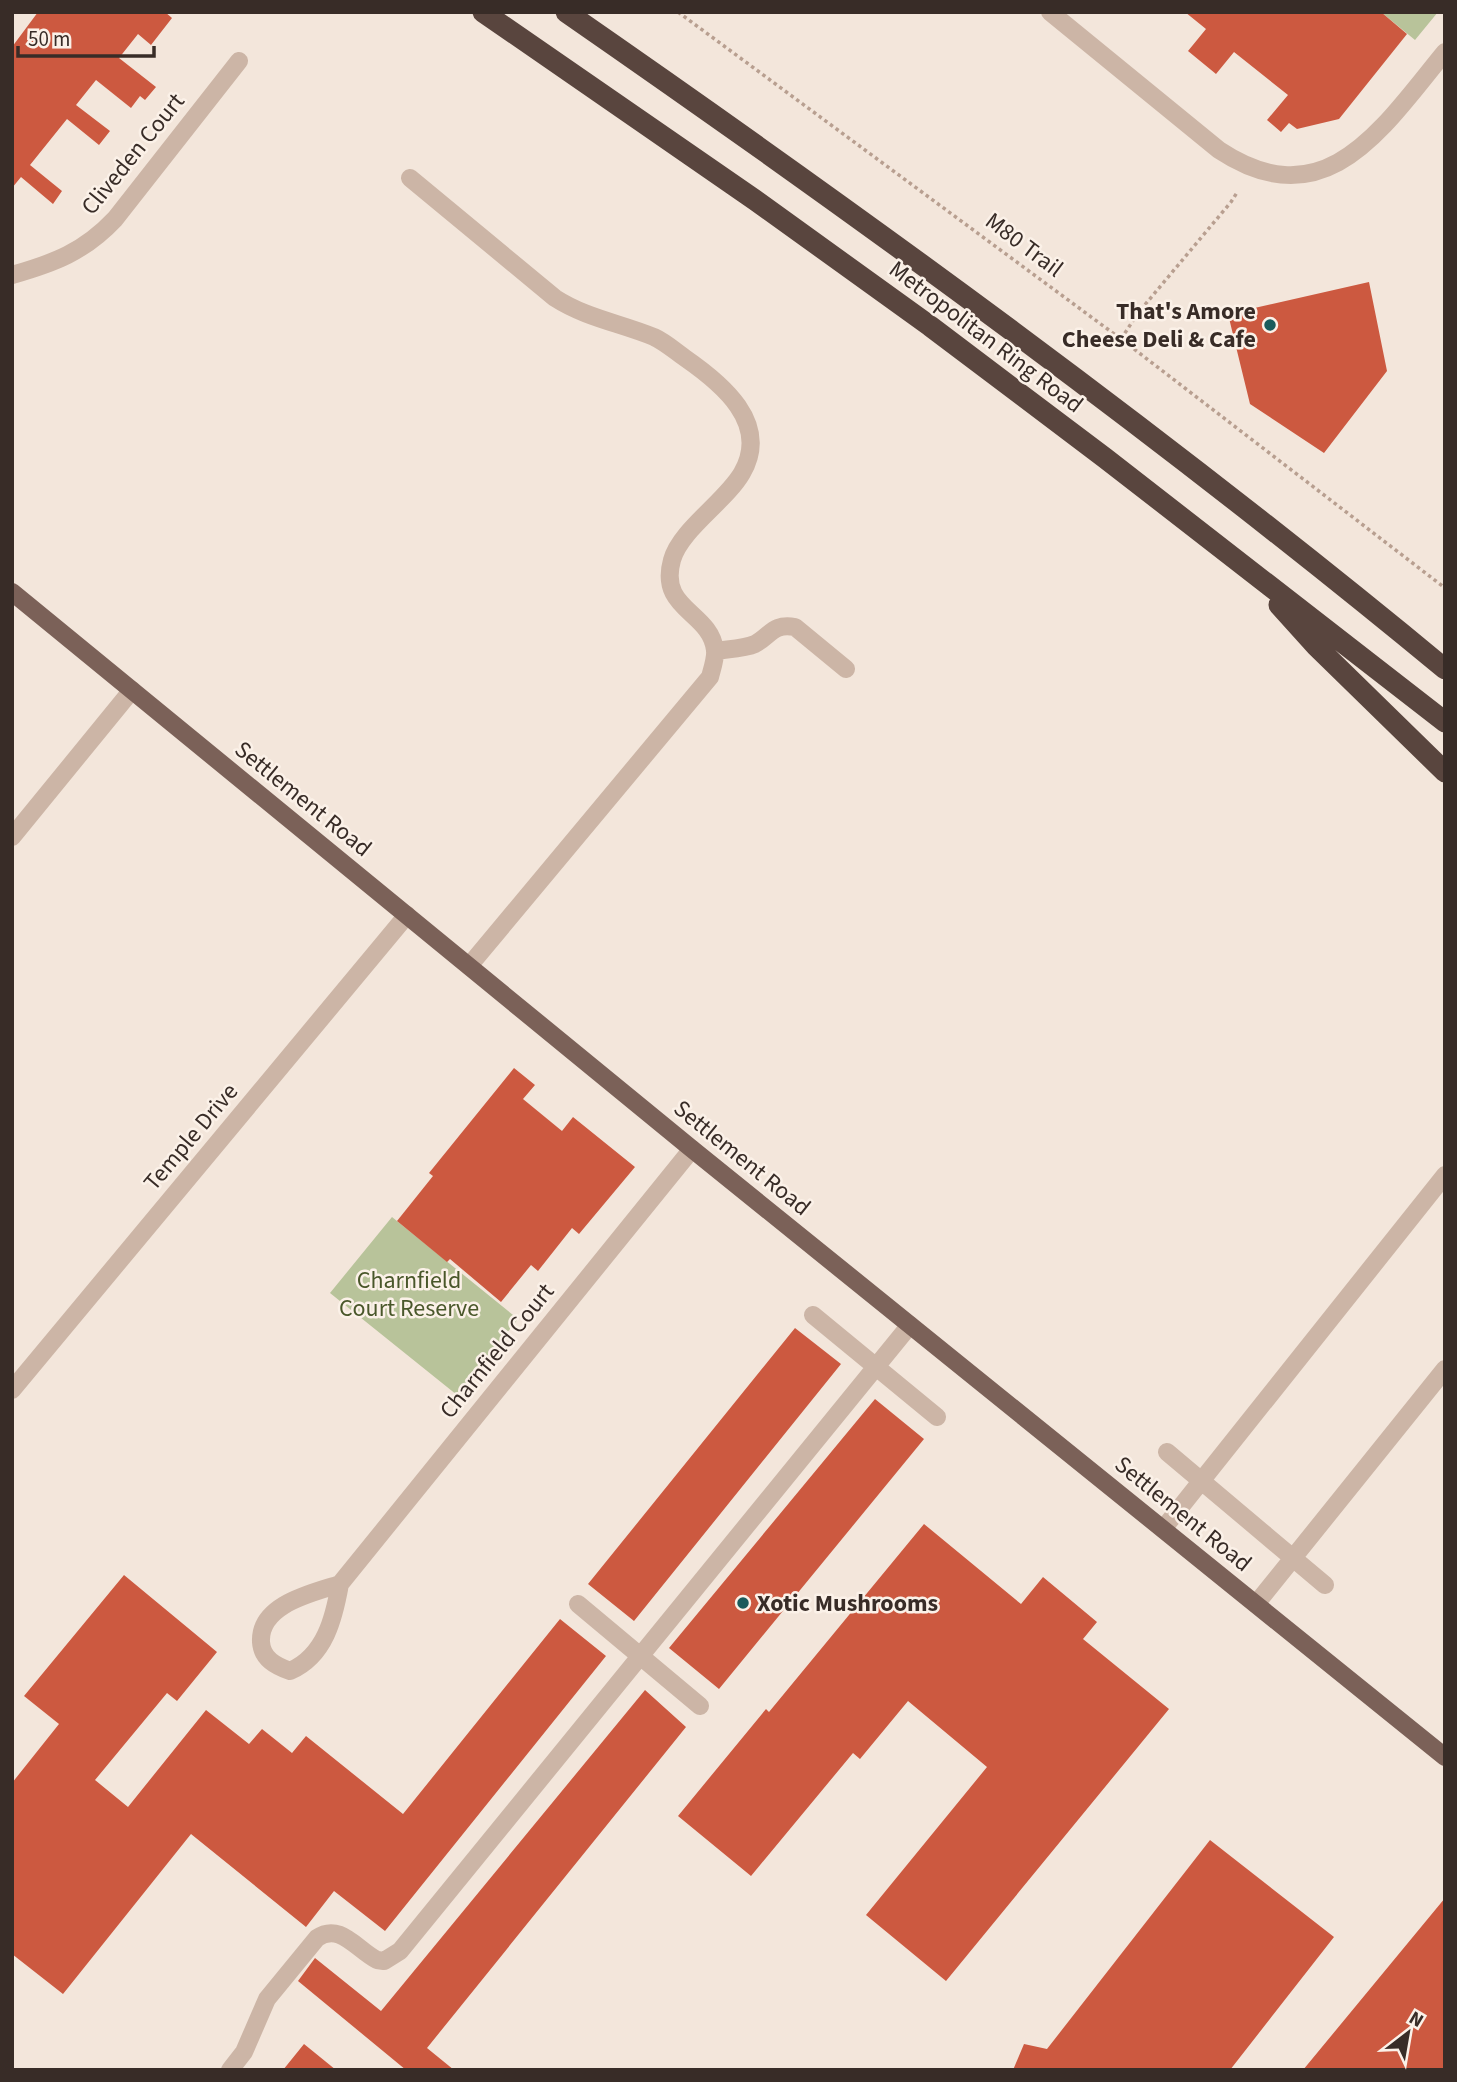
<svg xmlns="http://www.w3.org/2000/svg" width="1457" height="2082" font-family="'Source Sans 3',sans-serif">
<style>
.green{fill:#b8c39a}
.building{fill:#cc5940}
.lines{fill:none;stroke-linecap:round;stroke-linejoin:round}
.path{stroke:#b89f90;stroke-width:3.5;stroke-dasharray:3.5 3.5;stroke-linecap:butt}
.minor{stroke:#ccb5a6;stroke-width:18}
.major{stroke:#7b6158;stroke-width:18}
.highway{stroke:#59453e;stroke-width:21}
.poi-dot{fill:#1a5b5c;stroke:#fbf1e8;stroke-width:2.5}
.labels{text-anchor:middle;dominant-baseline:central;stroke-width:5;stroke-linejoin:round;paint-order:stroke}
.street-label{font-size:24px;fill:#382c27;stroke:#fbf1e8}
.poi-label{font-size:24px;font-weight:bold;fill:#382c27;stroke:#fbf1e8;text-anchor:end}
.park-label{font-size:24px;fill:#49572a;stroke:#fbf1e8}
</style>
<rect width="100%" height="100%" fill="#f3e6db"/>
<!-- green -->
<path class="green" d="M1381 12H1438L1415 40Z
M392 1217 518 1319 457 1395 330 1293Z"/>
<!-- building -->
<path class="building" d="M38 12H165L172 18 151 45 138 34 119 58 156 87 145 100 140 96 131 108 96 80 76 105 110 131 99 145 67 119 30 165 62 191 53 204 21 177 12 188V47Z
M1185 12H1381L1407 34 1339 119 1297 129 1289 123 1281 132 1267 120 1288 95 1234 52 1216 74 1188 51 1206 29Z
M1369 282 1387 371 1324 453 1250 404 1228 314Z
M514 1068 535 1085 523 1099 562 1131 573 1117 635 1167 579 1234 572 1228 538 1271 531 1265 501 1302 450 1259 447 1262 397 1221 433 1176 429 1173Z
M795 1328 841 1364 634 1621 588 1584Z
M875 1399 924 1439 719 1689 669 1648Z
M924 1524 1021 1604 1043 1577 1097 1622 1083 1639 1169 1709 946 1981 866 1915 987 1767 908 1701 860 1759 853 1753 751 1876 678 1816 766 1709 769 1712Z
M124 1575 217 1652 177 1701 167 1693 95 1780 128 1807 206 1710 249 1744 262 1729 292 1753 306 1736 403 1814 560 1619 606 1656 385 1931 334 1891 306 1927 191 1834 63 1994 12 1954V1783L59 1724 24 1696Z
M645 1690 686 1727 427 2048 454 2070H406L298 1981 315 1958 381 2011Z
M1210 1840 1334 1937 1230 2070H1013L1024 2044 1047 2049Z
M1445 1898V2070H1303Z
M304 2044 336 2070H283Z"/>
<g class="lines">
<!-- path -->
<path class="path" d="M678 12 1121 339 1445 588
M1121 339 1138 313 1231 202 1238 191"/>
<!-- minor -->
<path class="minor" d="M1050 12 1219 150C1326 221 1383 127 1445 52
M410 178 555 298C586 318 620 323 654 337 665 342 675 351 685 358 721 383 771 423 742 473 726 501 680 530 672 560 658 610 710 611 715 650 716 658 712 669 710 677L469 966
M12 275C54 263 84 252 115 219L239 61
M715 651C727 649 744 649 755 644 771 635 773 623 795 627L846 669
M12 837 132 690
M813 1315 937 1417
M12 1390 407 915
M1167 1452 1325 1585
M1163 1529 1445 1175
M340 1584 692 1149
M340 1584C334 1618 325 1656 290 1671 276 1666 262 1659 261 1642 259 1604 313 1593 340 1584Z
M578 1604 700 1706
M1256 1604 1445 1369
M230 2070 244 2052 267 1999 317 1938C340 1922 357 1950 377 1960L384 1961 400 1951 910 1325"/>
<!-- major -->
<path class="major" d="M12 592 692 1149 1445 1757"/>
<!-- highway -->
<path class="highway" d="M483 12 755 200 930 326 1105 458 1445 722
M566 12C866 220 1163 436 1445 669
M1279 605 1316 646 1445 772"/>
</g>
<!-- markers -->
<g class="poi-dot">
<circle cx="1270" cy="325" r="7"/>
<circle cx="743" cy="1603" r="7"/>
</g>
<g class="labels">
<!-- street labels -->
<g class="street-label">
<text transform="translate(133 154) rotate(-51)">Cliveden Court</text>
<text transform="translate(1024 245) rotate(37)">M80 Trail</text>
<text transform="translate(986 337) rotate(37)">Metropolitan Ring Road</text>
<text transform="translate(303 799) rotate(39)">Settlement Road</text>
<text transform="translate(191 1137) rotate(-50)">Temple Drive</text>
<text transform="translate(742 1158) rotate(39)">Settlement Road</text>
<text transform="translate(497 1351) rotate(-51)">Charnfield Court</text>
<text transform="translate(1183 1514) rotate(39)">Settlement Road</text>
</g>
<!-- poi labels -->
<g class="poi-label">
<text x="1256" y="311">That's Amore<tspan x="1256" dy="28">Cheese Deli &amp; Cafe</tspan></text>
<text x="757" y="1603" text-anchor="start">Xotic Mushrooms</text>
</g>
<!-- park labels -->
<g class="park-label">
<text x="409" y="1280">Charnfield<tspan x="409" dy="28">Court Reserve</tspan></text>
</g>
</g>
<!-- border -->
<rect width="1457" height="2082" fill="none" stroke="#382c27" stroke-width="28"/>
<!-- north arrow -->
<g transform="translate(1408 2033) rotate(31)" stroke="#fbf1e8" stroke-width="5" paint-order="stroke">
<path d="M0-5L12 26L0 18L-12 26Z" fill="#382c27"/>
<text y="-10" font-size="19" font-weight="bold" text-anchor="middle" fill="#382c27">N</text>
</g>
<!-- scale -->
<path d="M18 46v10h136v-10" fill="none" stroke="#382c27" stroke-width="3.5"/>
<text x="28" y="46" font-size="21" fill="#382c27" stroke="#fbf1e8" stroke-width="5" paint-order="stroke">50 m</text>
</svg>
